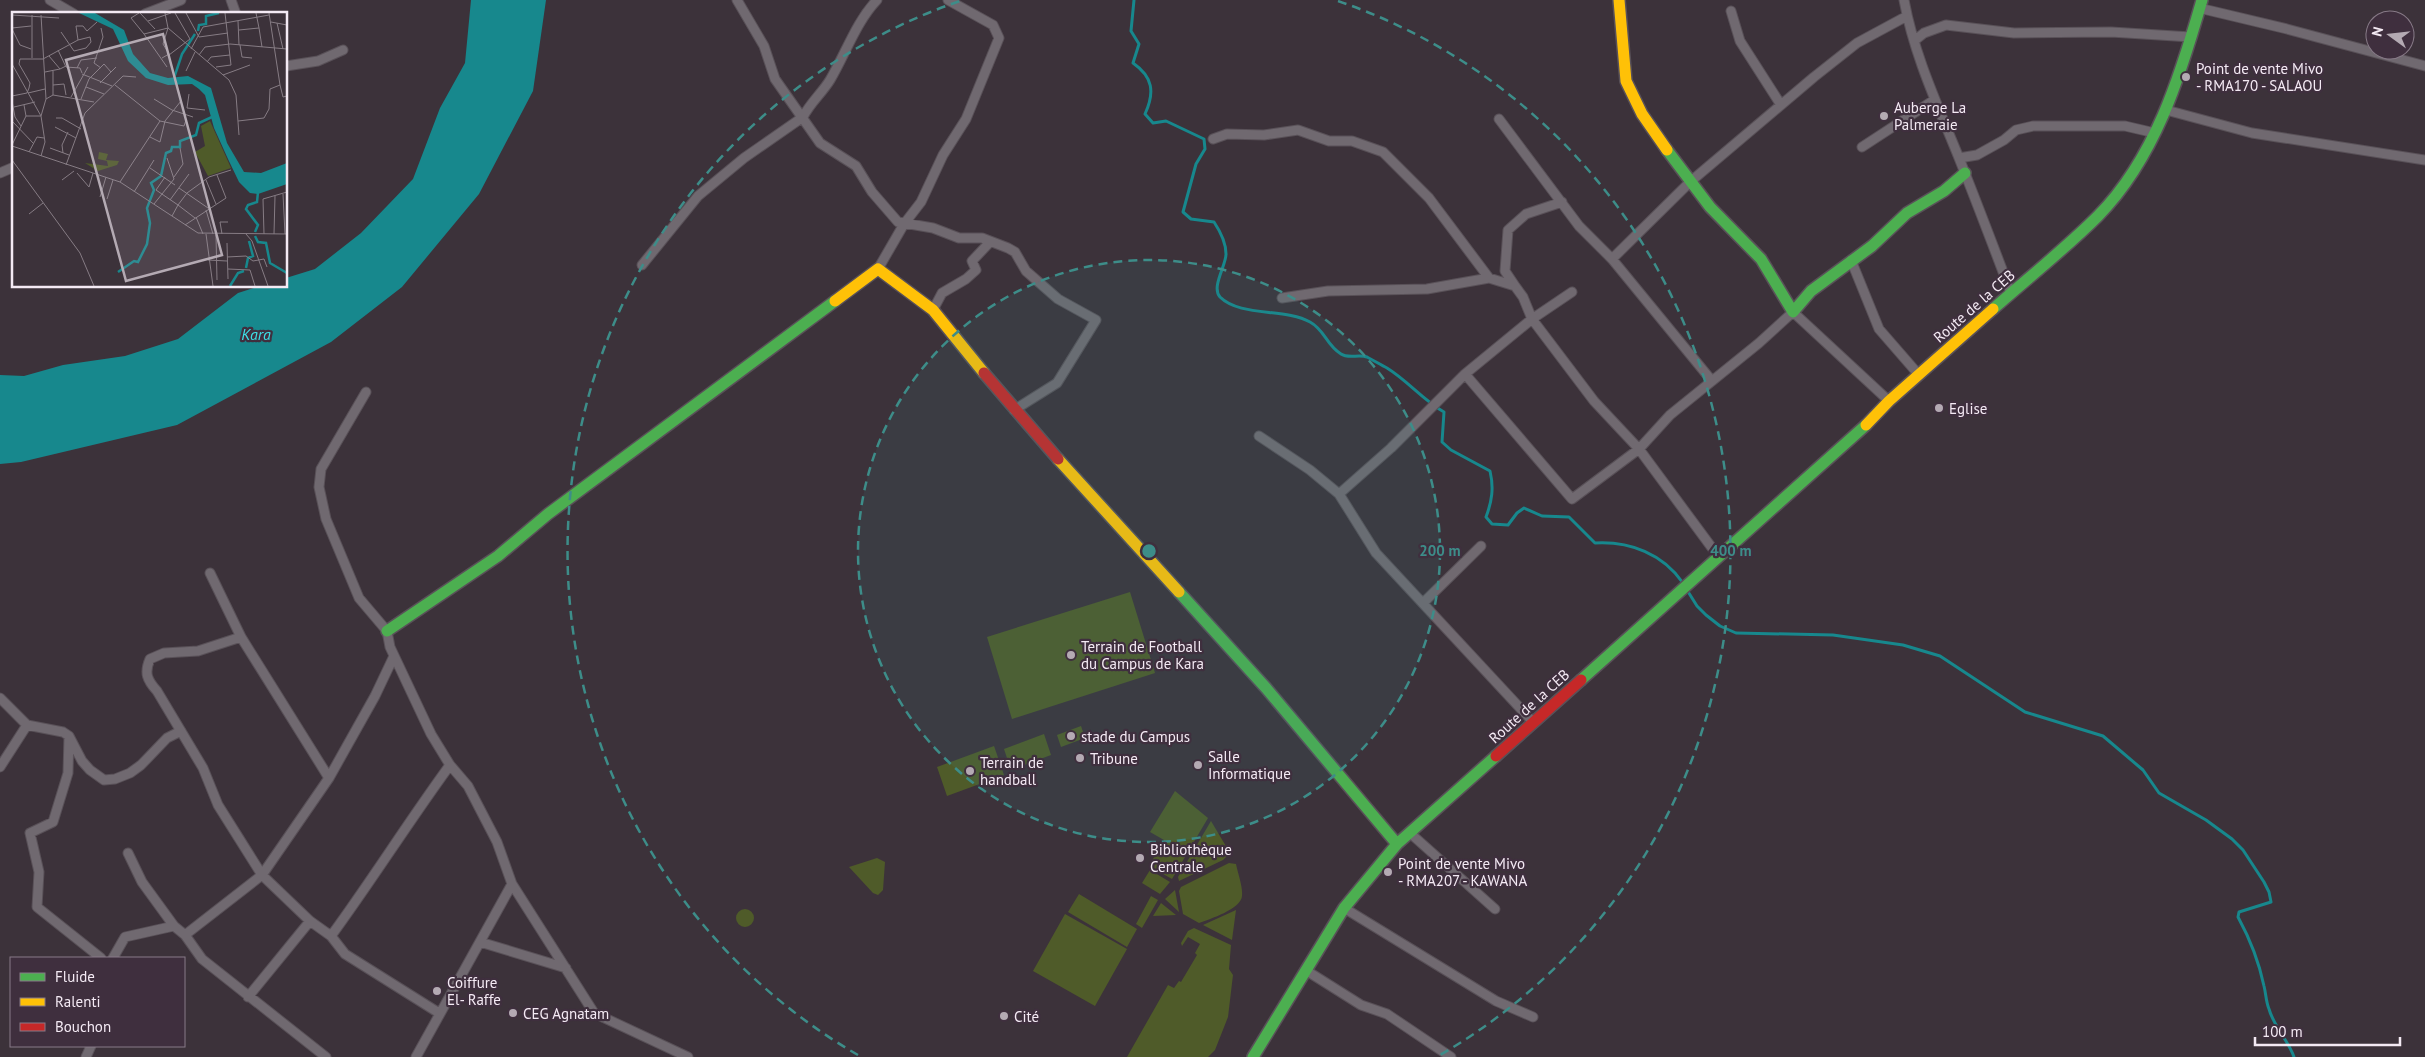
<svg xmlns="http://www.w3.org/2000/svg" width="2425" height="1057" font-family="'PT Sans',sans-serif">
<style>
.green{fill:#4f5b29}
.water{fill:#17888d}
.lines{fill:none;stroke-linecap:round;stroke-linejoin:round}
.stream{stroke:#17888d;stroke-width:3}
.street-casing{stroke:#595158;stroke-width:11}
.fast-casing{stroke:#595158;stroke-width:14}
.slow-casing{stroke:#595158;stroke-width:14}
.jam-casing{stroke:#595158;stroke-width:14}
.street{stroke:#706970;stroke-width:9}
.fast{stroke:#4caf50;stroke-width:11}
.slow{stroke:#ffc107;stroke-width:11}
.jam{stroke:#c62828;stroke-width:11}
.ring{fill:none;stroke:#3d8d89;stroke-width:2.5;stroke-dasharray:9 6}
.poi-dot{fill:#b4aab3;stroke:#3f2f3e;stroke-width:2}
.labels{text-anchor:middle;dominant-baseline:central;stroke-width:4.5;stroke-linejoin:round;paint-order:stroke}
.poi-label{font-size:15px;fill:#f4eaf4;stroke:#3f2f3e;text-anchor:start}
.street-label{font-size:15px;fill:#f4eaf4;stroke:#3f2f3e}
.water-label{font-size:16px;font-style:italic;fill:#3cdfe5;stroke:#3f2f3e}
.inset-river{fill:none;stroke:#17888d;stroke-width:2.5}
.inset-road{fill:none;stroke:#867c84;stroke-width:1}
.view{fill:#b4aab3;fill-opacity:0.15;stroke:#b4aab3;stroke-width:2.5}
.inset-edge{fill:none;stroke:#f4eaf4;stroke-width:2.5}
.centre{fill:#3d8d89;stroke:#3f2f3e;stroke-width:2.5}
.ring-label{font-size:15px;text-anchor:middle;font-weight:bold;fill:#3d8d89;stroke:#3f2f3e;stroke-width:4.5;stroke-linejoin:round;paint-order:stroke}
</style>
<rect width="100%" height="100%" fill="#3c323a"/>
<!-- green -->
<path class="green" d="M1130 592 1155 673 1012 719 987 637Z
M1081 726 1085 738 1061 747 1057 735Z
M1044 734 1051 755 1011 770 1004 749Z
M994 746 1004 775 947 796 937 767Z
M1175 791 1208 818 1172 879 1149 866 1164 840 1150 832Z
M1211 821 1230 853 1223 860 1179 881 1178 877Z
M877 858 885 862 883 890 878 895 873 893 849 867Z
M1229 863 1236 864C1238 874 1243 887 1242 896 1241 909 1210 919 1199 923L1183 914 1179 891 1181 887Z
M1150 870 1170 882 1160 894 1142 883Z
M1175 890 1179 912 1165 899Z
M1079 894 1137 929 1127 947 1068 912Z
M1151 896 1158 900 1142 928 1136 924Z
M1161 903 1176 915 1153 916Z
M736 918a9 9 0 1 1 18 0a9 9 0 1 1-18 0Z
M1236 910 1232 940 1203 925Z
M1065 914 1127 949 1095 1006 1033 971Z
M1194 928 1231 945 1229 969 1233 975 1228 1017 1215 1050 1208 1057H1127L1168 985 1174 988 1179 981 1181 982 1197 955 1195 953 1200 944 1188 937 1182 946 1181 943 1188 931Z"/>
<!-- water -->
<path class="water" d="M471 0H546L533 91 479 194 402 287 331 342 177 425 21 462 0 464V375L24 376 63 365 125 356 178 339 238 293 260 286H286V278L315 269 361 233 413 179 440 108 465 63Z"/>
<g class="lines">
<!-- stream -->
<path class="stream" d="M1134 0 1131 31 1139 44 1133 63C1153 77 1155 92 1145 114L1153 123 1166 121 1204 139 1205 149 1196 164 1183 212 1191 219 1214 222C1220 231 1226 242 1226 254 1226 266 1211 287 1220 297 1240 317 1285 308 1310 322 1325 330 1326 345 1341 354 1348 359 1359 354 1367 357 1373 360 1381 365 1387 368 1408 381 1424 401 1444 412L1442 442 1451 450 1490 471C1494 488 1492 501 1486 517L1492 524 1508 525 1517 513 1524 508 1542 516 1569 517 1595 543C1630 541 1663 554 1683 583
M1687 590 1697 606 1706 615 1720 626 1736 633 1833 635 1903 645 1940 656 2025 712 2103 736 2143 770 2159 793 2206 820 2232 839 2243 850 2264 882 2269 892 2271 902 2239 912 2238 917C2250 939 2259 962 2264 986 2266 994 2266 1002 2269 1009 2274 1027 2288 1040 2294 1057"/>
<defs>
<path id="street" d="M50 0 74 14
M231 0 236 14
M737 0 764 46 775 79 820 143 856 166 872 192 898 222 933 228 959 238H982L1008 248 1015 252 1026 271 1058 299 1096 320 1057 383 1014 410
M1904 0C1914 55 1938 106 1959 158 1977 203 1994 248 2011 293
M2199 8 2287 29 2425 66
M1731 11 1740 41 1781 105
M145 14 181 0
M1914 41 1924 33 1946 25 2014 33 2111 32 2191 37
M286 66 318 61 343 50
M2166 110 2252 133 2425 160
M1499 119 1579 226 1612 259 1712 381
M1213 139 1227 134 1264 135 1298 130 1329 141H1352L1383 152 1429 198 1489 278
M1862 147 1934 100
M1959 158 1977 155 2004 140 2016 130 2033 126H2125L2155 133
M0 173 14 167
M1612 259 1690 182 1814 77 1857 43 1907 16
M1851 260 1879 329 1919 375
M642 265 698 196 744 158 803 117C810 103 822 93 830 80 846 53 856 22 877 0
M878 269 904 224 921 202 943 155 966 119 999 38 993 25 948 0
M1515 286 1505 271 1508 230 1526 214 1562 202
M1282 298 1328 291 1427 289 1489 278 1515 286 1523 297 1532 319 1594 401 1639 449 1718 556
M933 310 942 293 966 279 976 270 972 261 990 242
M1465 374 1572 499 1639 449 1670 415 1759 343 1793 312 1889 401
M366 392 321 469 319 487 326 519 359 598 387 631 390 647 431 734 450 765 468 786 497 842 512 884 594 1013 688 1057
M1259 436 1310 470 1339 494 1376 553 1533 722
M1339 494 1391 448 1465 374 1532 319 1572 292
M210 573 241 637 329 778
M1423 603 1481 546
M241 637 198 651 164 653 150 659C144 673 147 680 157 691L203 768 218 805 262 875 310 921 331 936 345 954 439 1013
M0 698 27 725 63 732 69 736 82 761 90 770 104 780 115 779 130 773 141 765 167 738 181 731
M69 736 68 773 53 822 30 833 39 872 37 907 101 958
M0 767 27 725
M1410 833 1495 909
M128 853 142 882 174 926 185 935 202 959 326 1057
M1344 908 1496 1001 1533 1017
M185 935 262 875 329 778 375 696 394 656
M331 936C372 880 409 821 450 765
M480 942 566 968
M113 958 125 937 174 926
M1307 971 1361 1005 1387 1014 1451 1057
M248 997 310 921
M86 1057 91 1046
M416 1057 512 884"/>
<path id="fast" d="M1667 150 1710 207 1761 259 1793 312 1811 291 1872 246 1907 213 1944 191 1965 173
M1993 309C2028 278 2065 249 2098 216 2155 158 2180 77 2202 0
M1179 592 1266 688 1397 844
M387 631 498 556 548 514 835 301
M1581 680 1866 425
M1253 1057 1344 908 1397 844 1496 756"/>
<path id="slow" d="M1619 0 1626 81 1642 114 1667 150
M835 301 878 269 933 310 984 373
M1866 425 1889 401 1993 309
M1058 459 1179 592"/>
<path id="jam" d="M984 373 1058 459
M1496 756 1581 680"/>
</defs>
<!-- street casing -->
<use href="#street" class="street-casing"/>
<!-- fast casing -->
<use href="#fast" class="fast-casing"/>
<!-- slow casing -->
<use href="#slow" class="slow-casing"/>
<!-- jam casing -->
<use href="#jam" class="jam-casing"/>
<!-- street -->
<use href="#street" class="street"/>
<!-- fast -->
<use href="#fast" class="fast"/>
<!-- slow -->
<use href="#slow" class="slow"/>
<!-- jam -->
<use href="#jam" class="jam"/>
</g>
<!-- distance rings -->
<circle cx="1149" cy="551" r="291" fill="#3d8d89" fill-opacity=".12"/>
<g class="ring">
<circle cx="1149" cy="551" r="291"/>
<path d="M858 1055A582 582 0 0 1 960 1M1338 1A582 582 0 0 1 1440 1055"/>
</g>
<!-- markers -->
<g class="poi-dot">
<circle cx="2186" cy="77" r="5"/>
<circle cx="1884" cy="116" r="5"/>
<circle cx="1939" cy="408" r="5"/>
<circle cx="1071" cy="655" r="5"/>
<circle cx="1071" cy="736" r="5"/>
<circle cx="1080" cy="758" r="5"/>
<circle cx="1198" cy="765" r="5"/>
<circle cx="970" cy="771" r="5"/>
<circle cx="1140" cy="858" r="5"/>
<circle cx="1388" cy="872" r="5"/>
<circle cx="437" cy="991" r="5"/>
<circle cx="513" cy="1013" r="5"/>
<circle cx="1004" cy="1016" r="5"/>
</g>
<g class="labels">
<!-- poi labels -->
<g class="poi-label">
<text x="2196" y="68">Point de vente Mivo<tspan x="2196" dy="17">- RMA170 - SALAOU</tspan></text>
<text x="1894" y="107">Auberge La<tspan x="1894" dy="17">Palmeraie</tspan></text>
<text x="1949" y="408">Eglise</text>
<text x="1081" y="646">Terrain de Football<tspan x="1081" dy="17">du Campus de Kara</tspan></text>
<text x="1081" y="736">stade du Campus</text>
<text x="1208" y="756">Salle<tspan x="1208" dy="17">Informatique</tspan></text>
<text x="1090" y="758">Tribune</text>
<text x="980" y="762">Terrain de<tspan x="980" dy="17">handball</tspan></text>
<text x="1150" y="849">Bibliothèque<tspan x="1150" dy="17">Centrale</tspan></text>
<text x="1398" y="863">Point de vente Mivo<tspan x="1398" dy="17">- RMA207 - KAWANA</tspan></text>
<text x="447" y="982">Coiffure<tspan x="447" dy="17">El- Raffe</tspan></text>
<text x="523" y="1013">CEG Agnatam</text>
<text x="1014" y="1016">Cité</text>
</g>
<!-- street labels -->
<g class="street-label">
<text transform="translate(1974 306) rotate(-41)">Route de la CEB</text>
<text transform="translate(1529 706) rotate(-42)">Route de la CEB</text>
</g>
<!-- water labels -->
<g class="water-label">
<text x="256" y="334">Kara</text>
</g>
</g>
<!-- overview -->
<g transform="translate(12 12)">
<rect width="275" height="275" fill="#3c323a"/>
<path d="M198 109 219 156 196 164 183 140 193 134 189 114ZM87 140 96 142 94 148 107 149 105 153 86 159 73 151 96 154 95 149 86 147Z" fill="#4f5b29"/>
<path d="M67 1H83L112 18 121 42 138 61 156 66 176 64 199 76 215 131 232 160 249 161 275 151V172L246 182 238 181 227 170 216 147 202 116 193 83 187 77 180 72 156 73 134 66 116 49 101 17Z" fill="#17888d"/>
<path class="inset-river" d="M186 19 187 13 194 12V4L207 1M162 66 170 42 183 22M243 220 246 213 234 197 236 193 245 190 246 180M243 224 246 230 254 231 258 251 275 261M234 256 236 246 241 244 237 229M106 260 122 249 126 250 135 232 138 211 135 196 142 178 139 171 149 164 154 141 159 139 160 135H168V129L184 123 187 111 200 105M218 274 226 261 232 259"/>
<path class="inset-road" d="M127 1 119 6 132 22 156 16 217 68 224 83 227 123M128 1 143 17M174 1 187 25 216 21M257 1 268 73 271 85 275 84M0 3 47 6M29 3 34 87 29 104 33 130 29 144M136 9 159 1M226 9 227 33M259 10 275 13M265 11 271 37M0 16 19 14M247 16 250 35M0 17 8 33 19 37M227 18 247 16 244 1M49 20 62 39 74 36 79 30 78 25 66 28M132 22 155 55M228 33 230 45 240 46M179 37 191 15 257 3M46 38 54 55 68 56 70 61M157 43 178 27 163 1M187 43 193 35 218 32 275 37M37 44 48 57 54 54M20 46V3M150 46 157 42 151 32 156 16 153 1M195 50 199 45 218 43M0 52 29 104H14M204 55 219 53 213 1M65 56 69 48 85 46M89 56 82 51 91 25 89 16M174 59 183 40M33 60 48 57M70 62 100 74M211 63 238 53M88 71 104 55M41 73 52 72 54 83M103 73 148 109 108 170M74 75 92 82M16 81 33 77M177 82 175 96 193 98M41 83 82 90M0 84 15 81 17 76 18 71 7 52 8 47H31L66 28 64 14H71L75 19 85 10M59 85 76 55M34 87 41 83V59M69 87 77 67 92 52 99 60M142 87 160 98 181 105M0 89 3 105 9 114M2 95 23 90M44 106H50L69 117M0 109 22 132M148 109 172 114 174 108M226 109 252 106 257 97 258 77 268 73M43 115 64 126M138 125 148 130 153 109 169 89M0 133 14 104 12 93M0 134 108 170 186 221 275 222M38 136 57 143M17 140 25 125 32 126M51 141 50 133 56 120M0 148 68 241 82 274M54 153 73 101 111 64 124 65M138 156 163 173M65 161 77 175 81 161M153 165 144 178 166 193 160 204M162 165 171 152 168 136M50 168 62 159M194 168 204 192M167 176 196 196M122 180 142 148M271 182 273 222M88 185 94 165M95 187 101 168M158 188 177 162M142 192 162 167 155 146M194 198 201 222M17 202 31 191M184 205 191 222M183 206 166 193 175 181 197 165 219 158M173 213 214 186 205 163M194 222 201 274M210 222 208 210H216M234 222 240 229 256 274M252 222 251 187 275 180M262 222 263 184M204 223 205 268M215 231 216 267M215 245 234 244 241 249 252 247 255 255M196 248 215 249M216 257 238 258 243 274"/>
<path class="view" d="M151 22 210 243 114 269 54 48Z"/>
<rect width="275" height="275" class="inset-edge"/>
</g>
<circle cx="1149" cy="551" r="8" class="centre"/>
<g class="ring-label">
<text x="1440" y="556">200 m</text>
<text x="1731" y="556">400 m</text>
</g>
<!-- legend -->
<rect x="10" y="957" width="175" height="90" fill="#3f2f3e" stroke="#877a87"/>
<rect x="20" y="973" width="25" height="8" fill="#4caf50" stroke="#877a87"/>
<text x="55" y="982" font-size="15" fill="#f4eaf4">Fluide</text>
<rect x="20" y="998" width="25" height="8" fill="#ffc107" stroke="#877a87"/>
<text x="55" y="1007" font-size="15" fill="#f4eaf4">Ralenti</text>
<rect x="20" y="1023" width="25" height="8" fill="#c62828" stroke="#877a87"/>
<text x="55" y="1032" font-size="15" fill="#f4eaf4">Bouchon</text>
<!-- north arrow -->
<g transform="translate(2390 35) rotate(285)"><circle r="24" fill="#3f2f3e" stroke="#877a87"/>
<path d="M0-4L9 19L0 12L-9 19Z" fill="#b4aab3"/>
<text y="-8" font-size="14" font-weight="bold" text-anchor="middle" fill="#f4eaf4">N</text>
</g>
<!-- scale -->
<path d="M2255 1037v8h145v-8" fill="none" stroke="#f4eaf4" stroke-width="2.5"/>
<text x="2262" y="1037" font-size="15" fill="#f4eaf4" stroke="#3f2f3e" stroke-width="4" paint-order="stroke">100 m</text>
</svg>
